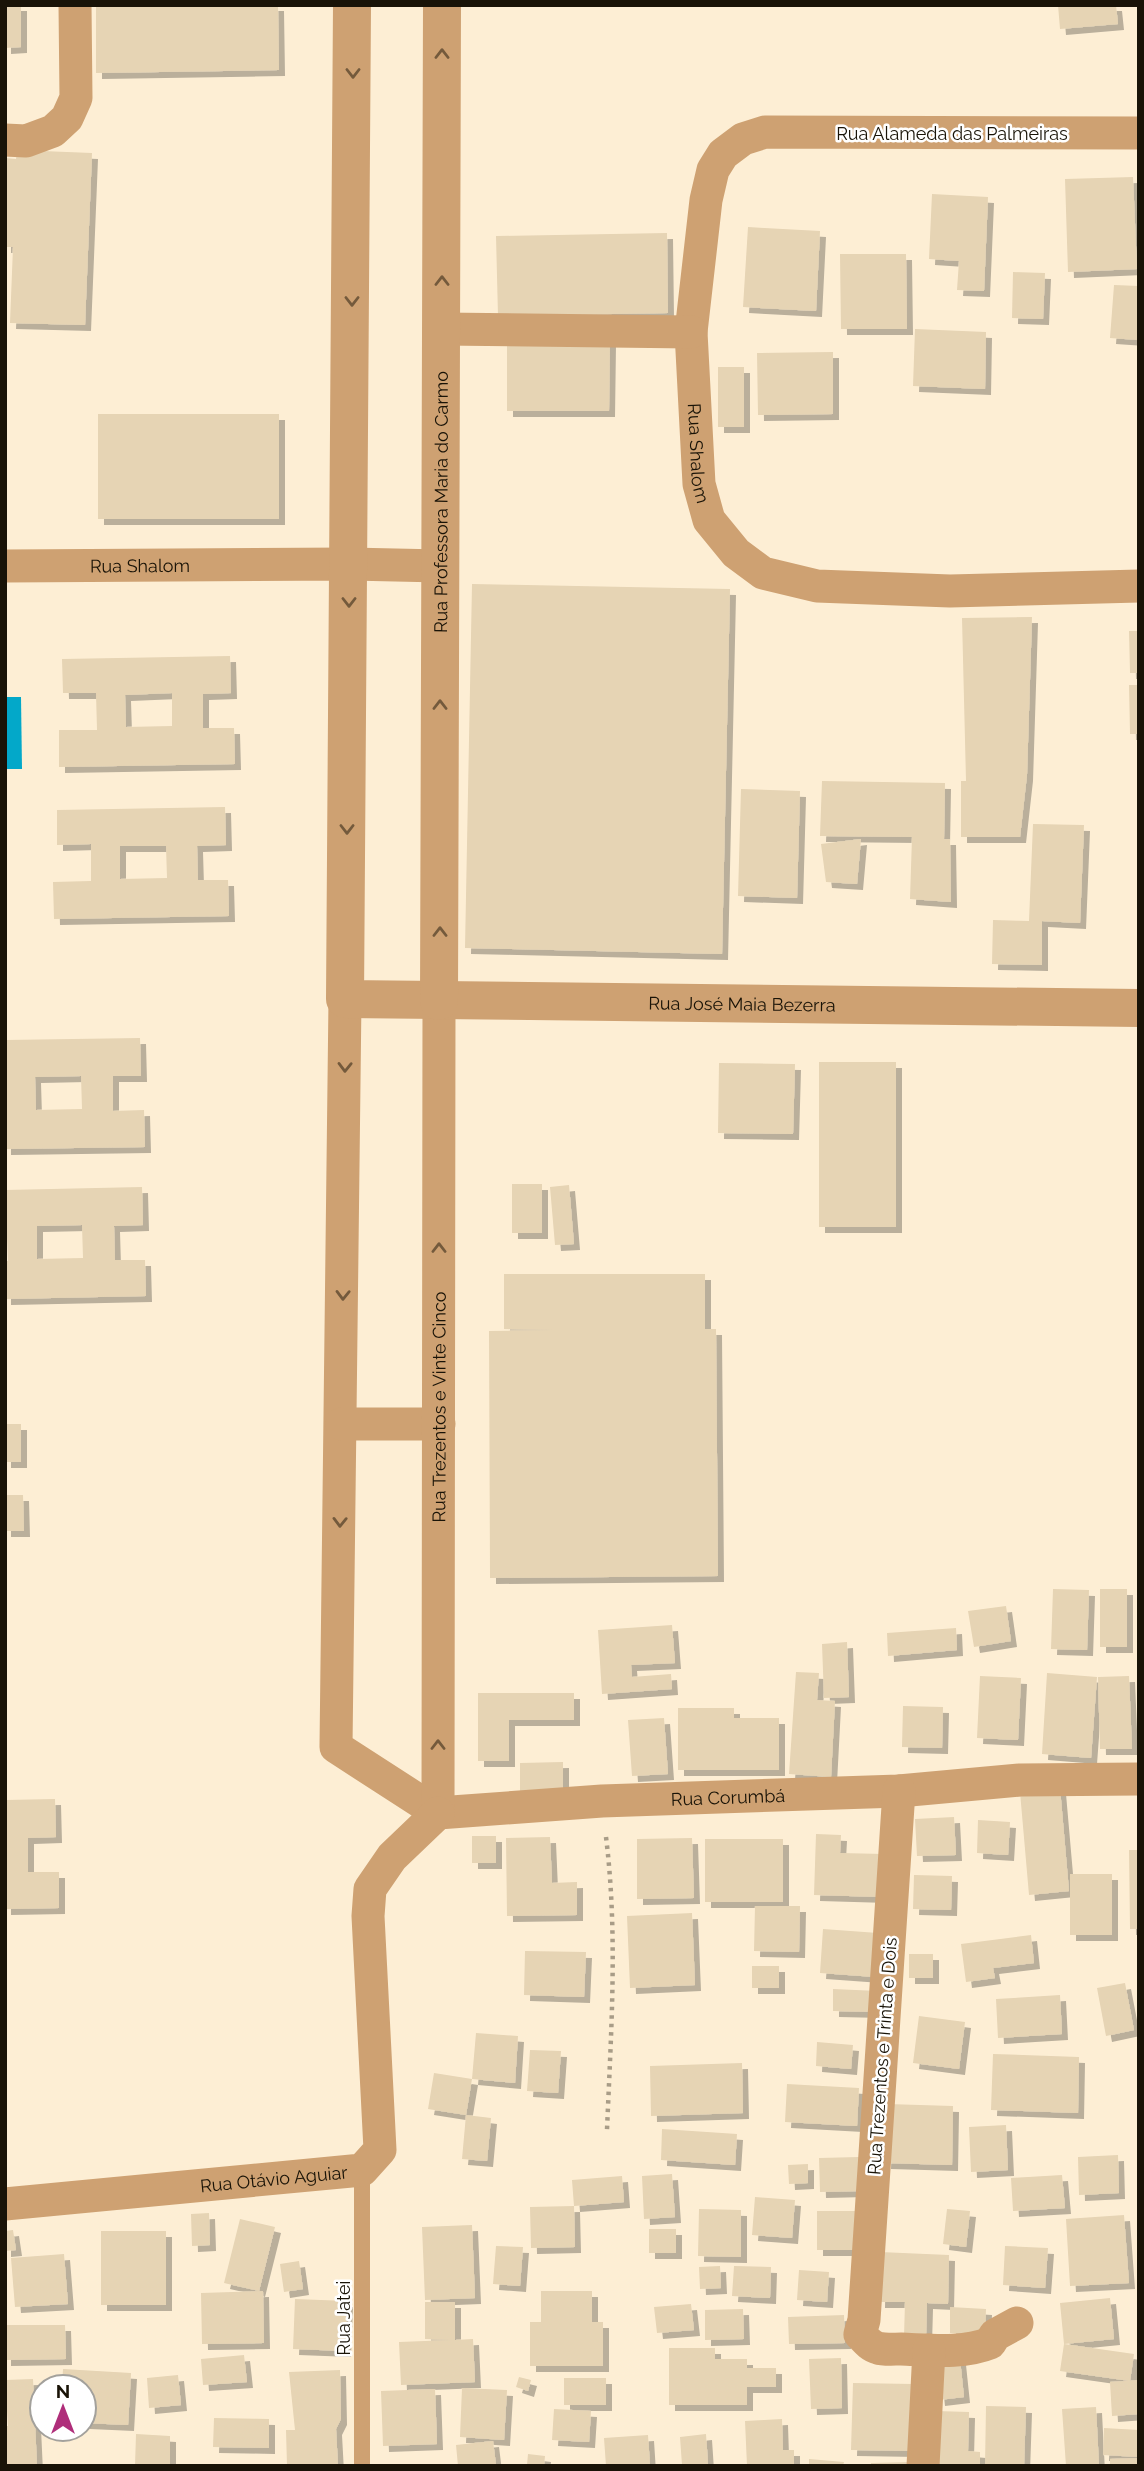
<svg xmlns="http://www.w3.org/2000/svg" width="1144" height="2471" font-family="Raleway,sans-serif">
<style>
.water{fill:#03a8c9}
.building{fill:#e6d4b4;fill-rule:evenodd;filter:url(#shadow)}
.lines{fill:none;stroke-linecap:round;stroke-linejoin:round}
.path{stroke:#a89c87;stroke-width:4.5;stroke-dasharray:3.5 5;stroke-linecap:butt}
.service{stroke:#cea172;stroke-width:16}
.minor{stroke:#cea172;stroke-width:33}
.tertiary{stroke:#cea172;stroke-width:38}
.oneway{stroke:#745a3c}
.labels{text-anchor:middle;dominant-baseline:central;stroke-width:5;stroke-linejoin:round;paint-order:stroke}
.street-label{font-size:18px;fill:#191307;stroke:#fff}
</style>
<defs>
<filter id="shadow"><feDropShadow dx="6" dy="6" stdDeviation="0" flood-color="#0004"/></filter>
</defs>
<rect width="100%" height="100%" fill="#fdeed4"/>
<!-- water -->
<path class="water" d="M5 697H21L22 769H5Z"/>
<!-- building -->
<path class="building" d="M5 5H21V47L5 48Z
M96 5H278L279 70 96 73Z
M1058 5H1116L1118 24 1060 29Z
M17 150 92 153 85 325 10 323 13 247H5V158L16 159Z
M1133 177 1137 269 1068 272 1065 179Z
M932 194 988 197 984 291 957 290 959 261 929 259Z
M748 227 820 231 816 311 743 307Z
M667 233 668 313 498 316 496 236Z
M840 254H906L907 329H841Z
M1013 272 1045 273 1043 319 1012 318Z
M1114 285 1139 286V340L1110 338Z
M915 329 986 332 985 389 913 386Z
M507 337 610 338 609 411H507Z
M833 352V414L758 415 757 353Z
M718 367H744V427H718Z
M98 414H279V519H98Z
M472 584 730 589 722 954 465 948Z
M1032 617 1027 775 1020 837H961V781H966L962 618Z
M1129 631H1139V673H1130Z
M230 656 231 693 203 694V728H234L235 764 59 767V730H97L96 693H63L62 659ZM172 693V726L126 727 125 695Z
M1129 685H1139V734H1130Z
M822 781 945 783 944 839H950L951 902 910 899 912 837 820 836Z
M741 789 800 791 797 898 738 896Z
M225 807 226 845 197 846 198 880H228L229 916 54 919 53 882 91 881V844L57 845V810ZM120 846H166L167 878 120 879Z
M1033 824 1084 825 1080 923 1042 921V965L992 964 993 920 1029 921Z
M861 839 857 884 826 882 821 844Z
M140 1038 141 1076H113V1111L144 1110 145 1147 5 1149V1040ZM81 1076 82 1109 36 1110 35 1077Z
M819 1062H896V1227H819Z
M719 1063 795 1064 793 1134 718 1133Z
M512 1184H542V1233H512Z
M569 1185 574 1244 555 1245 550 1187Z
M142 1187 143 1225 114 1226 115 1260H145L146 1296 5 1299V1261H8L5 1190ZM82 1225 83 1258 37 1259V1226Z
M504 1274H705V1329H716L718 1576 490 1578 489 1331 552 1330 504 1329Z
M5 1424H21V1462H5Z
M5 1495H23L24 1531H5Z
M1053 1589 1089 1590 1087 1650 1051 1649Z
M1100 1589H1127V1647H1100Z
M1006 1606 1011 1641 974 1647 968 1611Z
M672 1625 675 1663 631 1665 632 1677 671 1674 672 1689 602 1694 598 1630Z
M956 1628 957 1650 888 1656 887 1633Z
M847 1642 849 1697 824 1698 822 1644Z
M796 1672 819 1673 817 1700 835 1701 831 1777 789 1774Z
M1047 1673 1097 1677 1091 1758 1042 1754Z
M980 1676 1021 1678 1018 1740 977 1738Z
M1129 1676 1132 1749H1100L1098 1677Z
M478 1693H574V1720H509V1761H478Z
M903 1706 943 1707 942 1748 902 1747Z
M678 1708H734V1718H779V1770H678Z
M664 1718 668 1774 632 1776 628 1720Z
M563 1762V1792L520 1793V1763Z
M1060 1788 1069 1891 1029 1895 1020 1792Z
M55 1799 56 1837 28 1838V1872H59V1908L5 1909V1800Z
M954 1817 956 1855 917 1856 915 1819Z
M978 1820 1010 1822 1008 1855 977 1853Z
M816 1834 841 1835 840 1853 884 1854 882 1897 814 1895Z
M472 1836H496V1863H472Z
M550 1837 552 1883 577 1882V1915L507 1916 506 1838Z
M692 1838 694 1898 637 1899V1839Z
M705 1839H783V1902H705Z
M1129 1850H1139V1929H1130Z
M1070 1874H1112V1935H1070Z
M914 1875 952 1876 951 1910 913 1909Z
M755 1906H800L799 1952 754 1951Z
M692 1913 695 1985 630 1988 627 1916Z
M823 1929 878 1933 875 1977 820 1973Z
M1031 1935 1034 1963 993 1968 995 1978 966 1982 961 1944Z
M525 1951 586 1952 584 1997 524 1995Z
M909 1954H933V1978H909Z
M752 1966H779V1988H752Z
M1125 1983 1134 2030 1106 2036 1097 1988Z
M833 1989 878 1991 877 2012 833 2011Z
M1060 1995 1062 2034 998 2038 996 1999Z
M919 2016 965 2022 959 2069 913 2063Z
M476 2033 518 2036 515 2083 472 2079 466 2115 428 2109 434 2073 472 2079Z
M817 2042 853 2045 851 2069 816 2066Z
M530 2050 561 2051 558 2093 527 2091Z
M993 2054 1079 2057 1078 2113 991 2110Z
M742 2063 743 2113 651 2116 650 2066Z
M787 2084 859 2088 857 2126 785 2122Z
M887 2104 953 2106 952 2165 885 2163Z
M466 2115 491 2118 487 2161 462 2159Z
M1006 2125 1008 2170 971 2172 969 2127Z
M662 2129 737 2134 735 2165 661 2160Z
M1118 2155 1119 2193 1079 2195 1078 2157Z
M859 2157 860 2191 820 2192 819 2158Z
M808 2164V2183L789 2184 788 2165Z
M672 2174 675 2217 644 2219 642 2176Z
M1062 2175 1065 2208 1013 2211 1011 2178Z
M622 2176 624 2202 574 2206 572 2180Z
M755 2197 795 2200 792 2238 752 2235Z
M574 2206 575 2247 531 2248 530 2207Z
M699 2209 741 2210V2257L698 2256Z
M947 2209 970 2211 966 2247 943 2244Z
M817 2211H857V2250H817Z
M209 2213 210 2245 192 2246 191 2214Z
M1124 2215 1129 2283 1070 2286 1066 2219Z
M240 2219 275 2227 259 2291 224 2283Z
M472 2225 475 2298 425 2300 422 2227Z
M649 2229H676V2253H649Z
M13 2230 16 2250 5 2251V2231Z
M101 2231H166V2305H101Z
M496 2246 523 2247 520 2286 493 2284Z
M1005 2246 1048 2248 1045 2288 1003 2285Z
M880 2252 949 2255 948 2304 927 2303 926 2338 904 2337 905 2302H879Z
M64 2254 68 2304 15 2307 11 2258Z
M299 2261 303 2289 284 2292 280 2264Z
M720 2266 721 2288 700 2289 699 2267Z
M734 2266 771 2267 770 2298 732 2296Z
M799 2270 829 2272 827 2302 797 2300Z
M263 2291 264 2343 202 2344 201 2293Z
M541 2291H592V2322H603V2366H530V2322H541Z
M1110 2298 1114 2339 1064 2344 1060 2303Z
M295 2299 347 2301 345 2351 293 2349Z
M425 2302H455V2340L473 2339 475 2382 401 2385 399 2342 451 2340 425 2339Z
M691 2304 694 2330 657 2333 654 2307Z
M950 2307 986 2309 985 2334 950 2333Z
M743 2309 744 2339 705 2340V2310Z
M844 2315 845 2343 789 2344 788 2317Z
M5 2325H65L66 2359 5 2360Z
M1064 2344 1134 2354 1130 2381 1060 2371Z
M669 2348H715V2359H747V2368H776V2387H747V2405H669Z
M244 2355 247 2382 203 2385 201 2359Z
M841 2358 842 2408 811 2409 809 2359Z
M960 2359 964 2397 939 2400 935 2362Z
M63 2369 131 2373 128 2425 84 2423V2387H62Z
M340 2370 341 2419 336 2429 338 2466H287L286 2430H295L289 2372Z
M178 2375 181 2405 149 2408 147 2378Z
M519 2377 531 2380 528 2391 516 2387Z
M564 2378H606V2405H564Z
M33 2379 37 2466H5V2426H8L5 2380Z
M1139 2380V2414L1112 2416 1110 2382Z
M853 2383 914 2384 912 2451 851 2450Z
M462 2388 507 2390 504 2440 460 2437Z
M435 2389 437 2444 383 2446 381 2391Z
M986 2406 1026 2407 1024 2466H985Z
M1096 2407 1099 2466H1066L1062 2409Z
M554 2409 591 2411 589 2442 552 2440Z
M936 2411 969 2412 968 2451 980 2452V2466H935Z
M214 2418 269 2419V2448L213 2447Z
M782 2419 783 2450H794V2466H747L745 2421Z
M1104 2428 1139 2430V2457L1103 2455Z
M136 2434 170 2436V2466H135Z
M706 2434 708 2464 682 2465 680 2437Z
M648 2435 650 2466H606L604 2438Z
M493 2441 496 2465 458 2466 456 2445Z
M528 2454 545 2456 544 2466 527 2465Z
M1139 2458V2466H1110V2459Z
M809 2459 844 2462 843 2466H809Z
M912 2462V2466H871V2463Z"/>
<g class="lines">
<!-- path -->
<path class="path" d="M606 1837C618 1934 611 2032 607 2130"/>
<!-- service -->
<path class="service" d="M362 2466V2170"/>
<!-- minor -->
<g class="minor">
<path id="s1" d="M1139 133 765 132 743 139 723 154 713 170 706 200 691 332 699 484 709 520 736 553 763 573 817 586 950 591 1139 586"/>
<path d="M5 140 26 141 53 131 67 118 76 98 75 5"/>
<path d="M442 329 691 332"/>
<path id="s2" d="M5 566 350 564 441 566"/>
<path id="s3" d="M345 999 336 1747 438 1813 602 1801 899 1791 1020 1780 1139 1779"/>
<path d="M342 1424H439"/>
<path d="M899 1791 864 2320 860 2334C865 2339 870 2346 878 2348 884 2350 894 2349 901 2349 930 2350 963 2354 990 2343L995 2335 1017 2323"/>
<path id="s4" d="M438 1813 439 1001"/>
<path id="s5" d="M5 2204 362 2170 380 2150 368 1916 370 1889 392 1857 438 1813"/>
<path d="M923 2466 929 2350"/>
</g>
<!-- tertiary -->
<g class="tertiary">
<path id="s6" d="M352 5 345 999 1139 1008"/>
<path id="s7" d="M439 1001 442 5"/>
</g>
</g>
<!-- one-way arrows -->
<defs><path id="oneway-chevron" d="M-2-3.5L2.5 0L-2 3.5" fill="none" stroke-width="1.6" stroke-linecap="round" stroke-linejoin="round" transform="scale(1.75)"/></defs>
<g class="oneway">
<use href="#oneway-chevron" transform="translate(442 54) rotate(-90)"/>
<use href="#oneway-chevron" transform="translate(353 73) rotate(90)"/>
<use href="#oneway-chevron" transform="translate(442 281) rotate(-90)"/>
<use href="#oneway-chevron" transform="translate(352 301) rotate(90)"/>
<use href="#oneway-chevron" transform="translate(349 602) rotate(90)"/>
<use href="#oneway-chevron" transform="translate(440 705) rotate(-90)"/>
<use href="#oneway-chevron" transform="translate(347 829) rotate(90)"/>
<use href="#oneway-chevron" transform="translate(440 932) rotate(-90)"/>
<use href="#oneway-chevron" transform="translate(345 1067) rotate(91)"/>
<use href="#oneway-chevron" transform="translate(439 1248) rotate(-90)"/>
<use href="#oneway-chevron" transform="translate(343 1295) rotate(91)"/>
<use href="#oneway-chevron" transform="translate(340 1522) rotate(91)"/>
<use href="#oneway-chevron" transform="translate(438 1745) rotate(-90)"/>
</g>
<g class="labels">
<!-- street labels -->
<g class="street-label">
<text x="952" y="133">Rua Alameda das Palmeiras</text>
<text stroke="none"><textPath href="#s1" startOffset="726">Rua Shalom</textPath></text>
<text stroke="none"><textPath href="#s7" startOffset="499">Rua Professora Maria do Carmo</textPath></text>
<text stroke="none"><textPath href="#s2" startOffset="135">Rua Shalom</textPath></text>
<text stroke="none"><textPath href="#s6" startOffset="1391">Rua José Maia Bezerra</textPath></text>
<text stroke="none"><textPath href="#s4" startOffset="406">Rua Trezentos e Vinte Cinco</textPath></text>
<text stroke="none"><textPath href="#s3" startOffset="1160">Rua Corumbá</textPath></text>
<text transform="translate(882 2056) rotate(-86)">Rua Trezentos e Trinta e Dois</text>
<text stroke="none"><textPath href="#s5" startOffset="270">Rua Otávio Aguiar</textPath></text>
<text transform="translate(343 2318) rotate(-90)">Rua Jatei</text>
</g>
</g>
<!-- border -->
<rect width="1144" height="2471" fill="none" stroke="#191307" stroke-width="14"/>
<!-- north arrow -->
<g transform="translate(63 2408)"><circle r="33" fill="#ffffff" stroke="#a3a19c" stroke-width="2"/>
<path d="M0-5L12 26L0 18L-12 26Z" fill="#af2e7a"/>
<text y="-10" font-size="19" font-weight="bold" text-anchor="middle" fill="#191307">N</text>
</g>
</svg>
